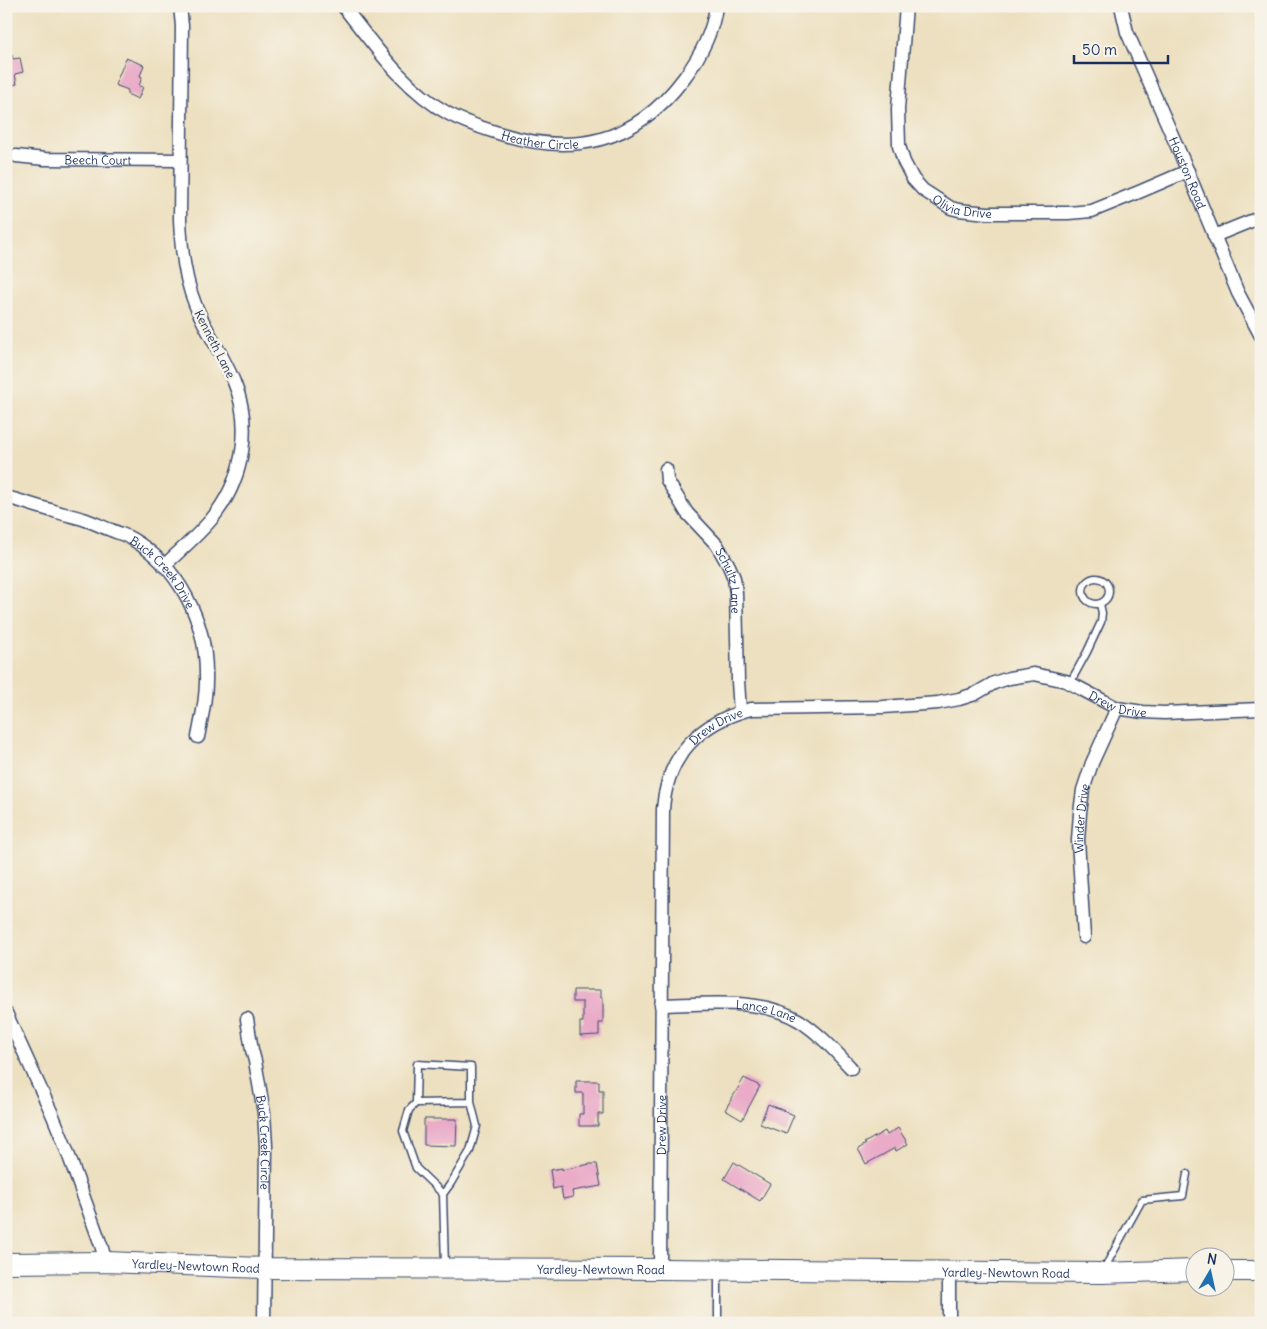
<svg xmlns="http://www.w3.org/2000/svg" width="1267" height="1329" font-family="Delius,sans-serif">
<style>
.building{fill:#eaabc8}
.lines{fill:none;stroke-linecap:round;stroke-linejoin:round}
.lane-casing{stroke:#3a4a6d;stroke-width:9}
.street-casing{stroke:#3a4a6d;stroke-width:15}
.primary-casing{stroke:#3a4a6d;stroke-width:22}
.lane{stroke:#fff;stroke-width:6}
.street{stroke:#fff;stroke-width:12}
.primary{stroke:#fff;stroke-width:20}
.labels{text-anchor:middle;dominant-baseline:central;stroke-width:5;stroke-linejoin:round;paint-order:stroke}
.street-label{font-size:12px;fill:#1b2f5e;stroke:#f7f3e8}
</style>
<rect width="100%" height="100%" fill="#f7f3e8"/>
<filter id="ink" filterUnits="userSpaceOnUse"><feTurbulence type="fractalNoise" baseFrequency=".02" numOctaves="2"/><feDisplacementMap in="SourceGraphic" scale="10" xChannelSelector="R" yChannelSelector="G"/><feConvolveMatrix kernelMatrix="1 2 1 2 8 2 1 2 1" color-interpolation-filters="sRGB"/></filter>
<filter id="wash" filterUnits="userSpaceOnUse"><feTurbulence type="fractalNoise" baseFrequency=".0096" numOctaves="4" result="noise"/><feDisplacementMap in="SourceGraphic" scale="20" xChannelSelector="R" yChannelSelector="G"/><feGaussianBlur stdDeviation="1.12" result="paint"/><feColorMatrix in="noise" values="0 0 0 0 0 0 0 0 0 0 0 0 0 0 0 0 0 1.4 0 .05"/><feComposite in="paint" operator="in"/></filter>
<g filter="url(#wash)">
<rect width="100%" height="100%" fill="#ede0c0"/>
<g id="blocks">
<!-- building -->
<path class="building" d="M12 55 13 59 20 58 23 72 15 74 17 84 6 86V56Z
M126 58 144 65 140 76 142 77 139 86 143 87 138 99 127 94 128 90 115 85Z
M573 990H601V998H603V1023H599V1035L580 1036V1022H583V1002H573Z
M744 1078 760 1086 742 1120 725 1110Z
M576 1081H599V1090H603V1114H598V1126H579V1114H583V1093H576Z
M768 1104 794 1115 786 1134 760 1124Z
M424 1119H457L456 1146 424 1145Z
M898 1128 908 1144 896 1151 895 1148 866 1164 858 1149 866 1144 864 1143 885 1131 887 1135Z
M734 1162 770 1184 760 1201 724 1179Z
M590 1164H597L601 1186 572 1191 573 1197 563 1199 561 1187 553 1189 550 1170 562 1168V1170Z"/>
</g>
</g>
<g filter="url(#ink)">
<use href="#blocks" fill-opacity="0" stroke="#3a4a6d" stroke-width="1"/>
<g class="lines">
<defs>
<path id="lane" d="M1083 591a13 13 0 1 1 26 0a13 13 0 1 1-26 0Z
M1070 683 1087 652 1101 622 1102 613 1100 604
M417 1064 471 1067V1102L477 1126 470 1151 451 1183 443 1194 416 1168 403 1131 409 1110 416 1103Z
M416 1103 471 1102
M443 1194 445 1267
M1104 1269 1142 1200 1183 1196 1187 1174
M718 1273V1323"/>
<g id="street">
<path id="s1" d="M343 6C374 45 405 90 449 114 464 122 479 127 495 132 571 157 634 145 684 78 699 58 713 32 716 6"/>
<path id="s2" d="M906 6 898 109 899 146 904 162 913 179 923 190 951 208 959 210 987 213H1068L1092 211 1139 192 1188 171"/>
<path id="s3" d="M1121 6 1127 32 1183 160 1238 293 1261 336"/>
<path id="s4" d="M16 156 45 159 180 160"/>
<path d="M1214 236 1261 217"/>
<path id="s5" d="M666 469 667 480 682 505 687 513 717 545 729 566 734 578 736 593 738 681 740 712"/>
<path id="s6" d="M6 497C22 501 38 507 54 511 63 514 73 516 83 519 93 522 102 527 111 530 118 533 126 535 132 539 178 566 206 620 206 673 207 695 202 716 198 737"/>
<path d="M164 566C182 548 203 532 217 512 244 475 252 424 234 382 223 355 206 331 195 304 184 277 181 248 180 219L182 26 180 6"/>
<path id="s7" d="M1084 937 1078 840 1080 813 1083 790 1092 763 1117 708"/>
<path id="s8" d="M661 1005C706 1004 761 997 800 1021 820 1034 836 1052 851 1068"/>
<path d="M6 1013 53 1116 66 1148 101 1245 106 1262"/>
<path id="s9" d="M247 1019 252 1050 255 1061 264 1113 266 1146 264 1323"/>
<path id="s10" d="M660 1269 663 809C667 755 700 722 751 709L883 707 938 703 959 699 975 694 994 683 1009 678 1034 674 1066 681 1117 708 1143 712 1164 713 1261 709"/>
<path d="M949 1271V1323"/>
</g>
<g id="primary">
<path id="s11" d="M6 1263 106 1262 265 1268 660 1269 1102 1273 1194 1270"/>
<path d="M1224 1271H1261"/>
</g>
</defs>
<!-- lane casing -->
<use href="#lane" class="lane-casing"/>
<!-- street casing -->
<use href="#street" class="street-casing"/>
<!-- primary casing -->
<use href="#primary" class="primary-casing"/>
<!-- lane -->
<use href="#lane" class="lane"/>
<!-- street -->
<use href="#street" class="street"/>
<!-- primary -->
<use href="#primary" class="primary"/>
</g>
</g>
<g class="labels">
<!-- street labels -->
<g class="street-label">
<text stroke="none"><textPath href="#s1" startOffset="248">Heather Circle</textPath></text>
<text stroke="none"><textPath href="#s4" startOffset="82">Beech Court</textPath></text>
<text stroke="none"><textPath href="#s3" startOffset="180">Houston Road</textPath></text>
<text stroke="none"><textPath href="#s2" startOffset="235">Olivia Drive</textPath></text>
<text transform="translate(215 344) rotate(63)">Kenneth Lane</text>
<text stroke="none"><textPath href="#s6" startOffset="179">Buck Creek Drive</textPath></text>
<text stroke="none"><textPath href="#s5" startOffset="132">Schultz Lane</textPath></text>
<text stroke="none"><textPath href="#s10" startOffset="982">Drew Drive</textPath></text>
<text stroke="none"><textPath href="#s10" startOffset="564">Drew Drive</textPath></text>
<text stroke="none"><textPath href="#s7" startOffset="119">Winder Drive</textPath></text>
<text stroke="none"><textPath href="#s8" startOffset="106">Lance Lane</textPath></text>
<text stroke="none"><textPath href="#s10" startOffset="144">Drew Drive</textPath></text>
<text stroke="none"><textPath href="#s9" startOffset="125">Buck Creek Circle</textPath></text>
<text stroke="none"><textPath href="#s11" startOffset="190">Yardley-Newtown Road</textPath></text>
<text stroke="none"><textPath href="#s11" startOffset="595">Yardley-Newtown Road</textPath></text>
<text stroke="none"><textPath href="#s11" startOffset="1000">Yardley-Newtown Road</textPath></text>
</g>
</g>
<!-- margin -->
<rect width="1267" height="1329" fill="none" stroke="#f7f3e8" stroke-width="25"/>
<!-- north arrow -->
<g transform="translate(1210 1272) rotate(9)"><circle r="24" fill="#f7f3e8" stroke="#9fa5b1"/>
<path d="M0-4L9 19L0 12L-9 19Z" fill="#1f6fb2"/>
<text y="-8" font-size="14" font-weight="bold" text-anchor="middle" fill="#1b2f5e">N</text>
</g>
<!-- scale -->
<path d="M1074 55v8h94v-8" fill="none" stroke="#1b2f5e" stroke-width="2.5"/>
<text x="1082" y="55" font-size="15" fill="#1b2f5e" stroke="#f7f3e8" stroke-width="4" paint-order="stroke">50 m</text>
</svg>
